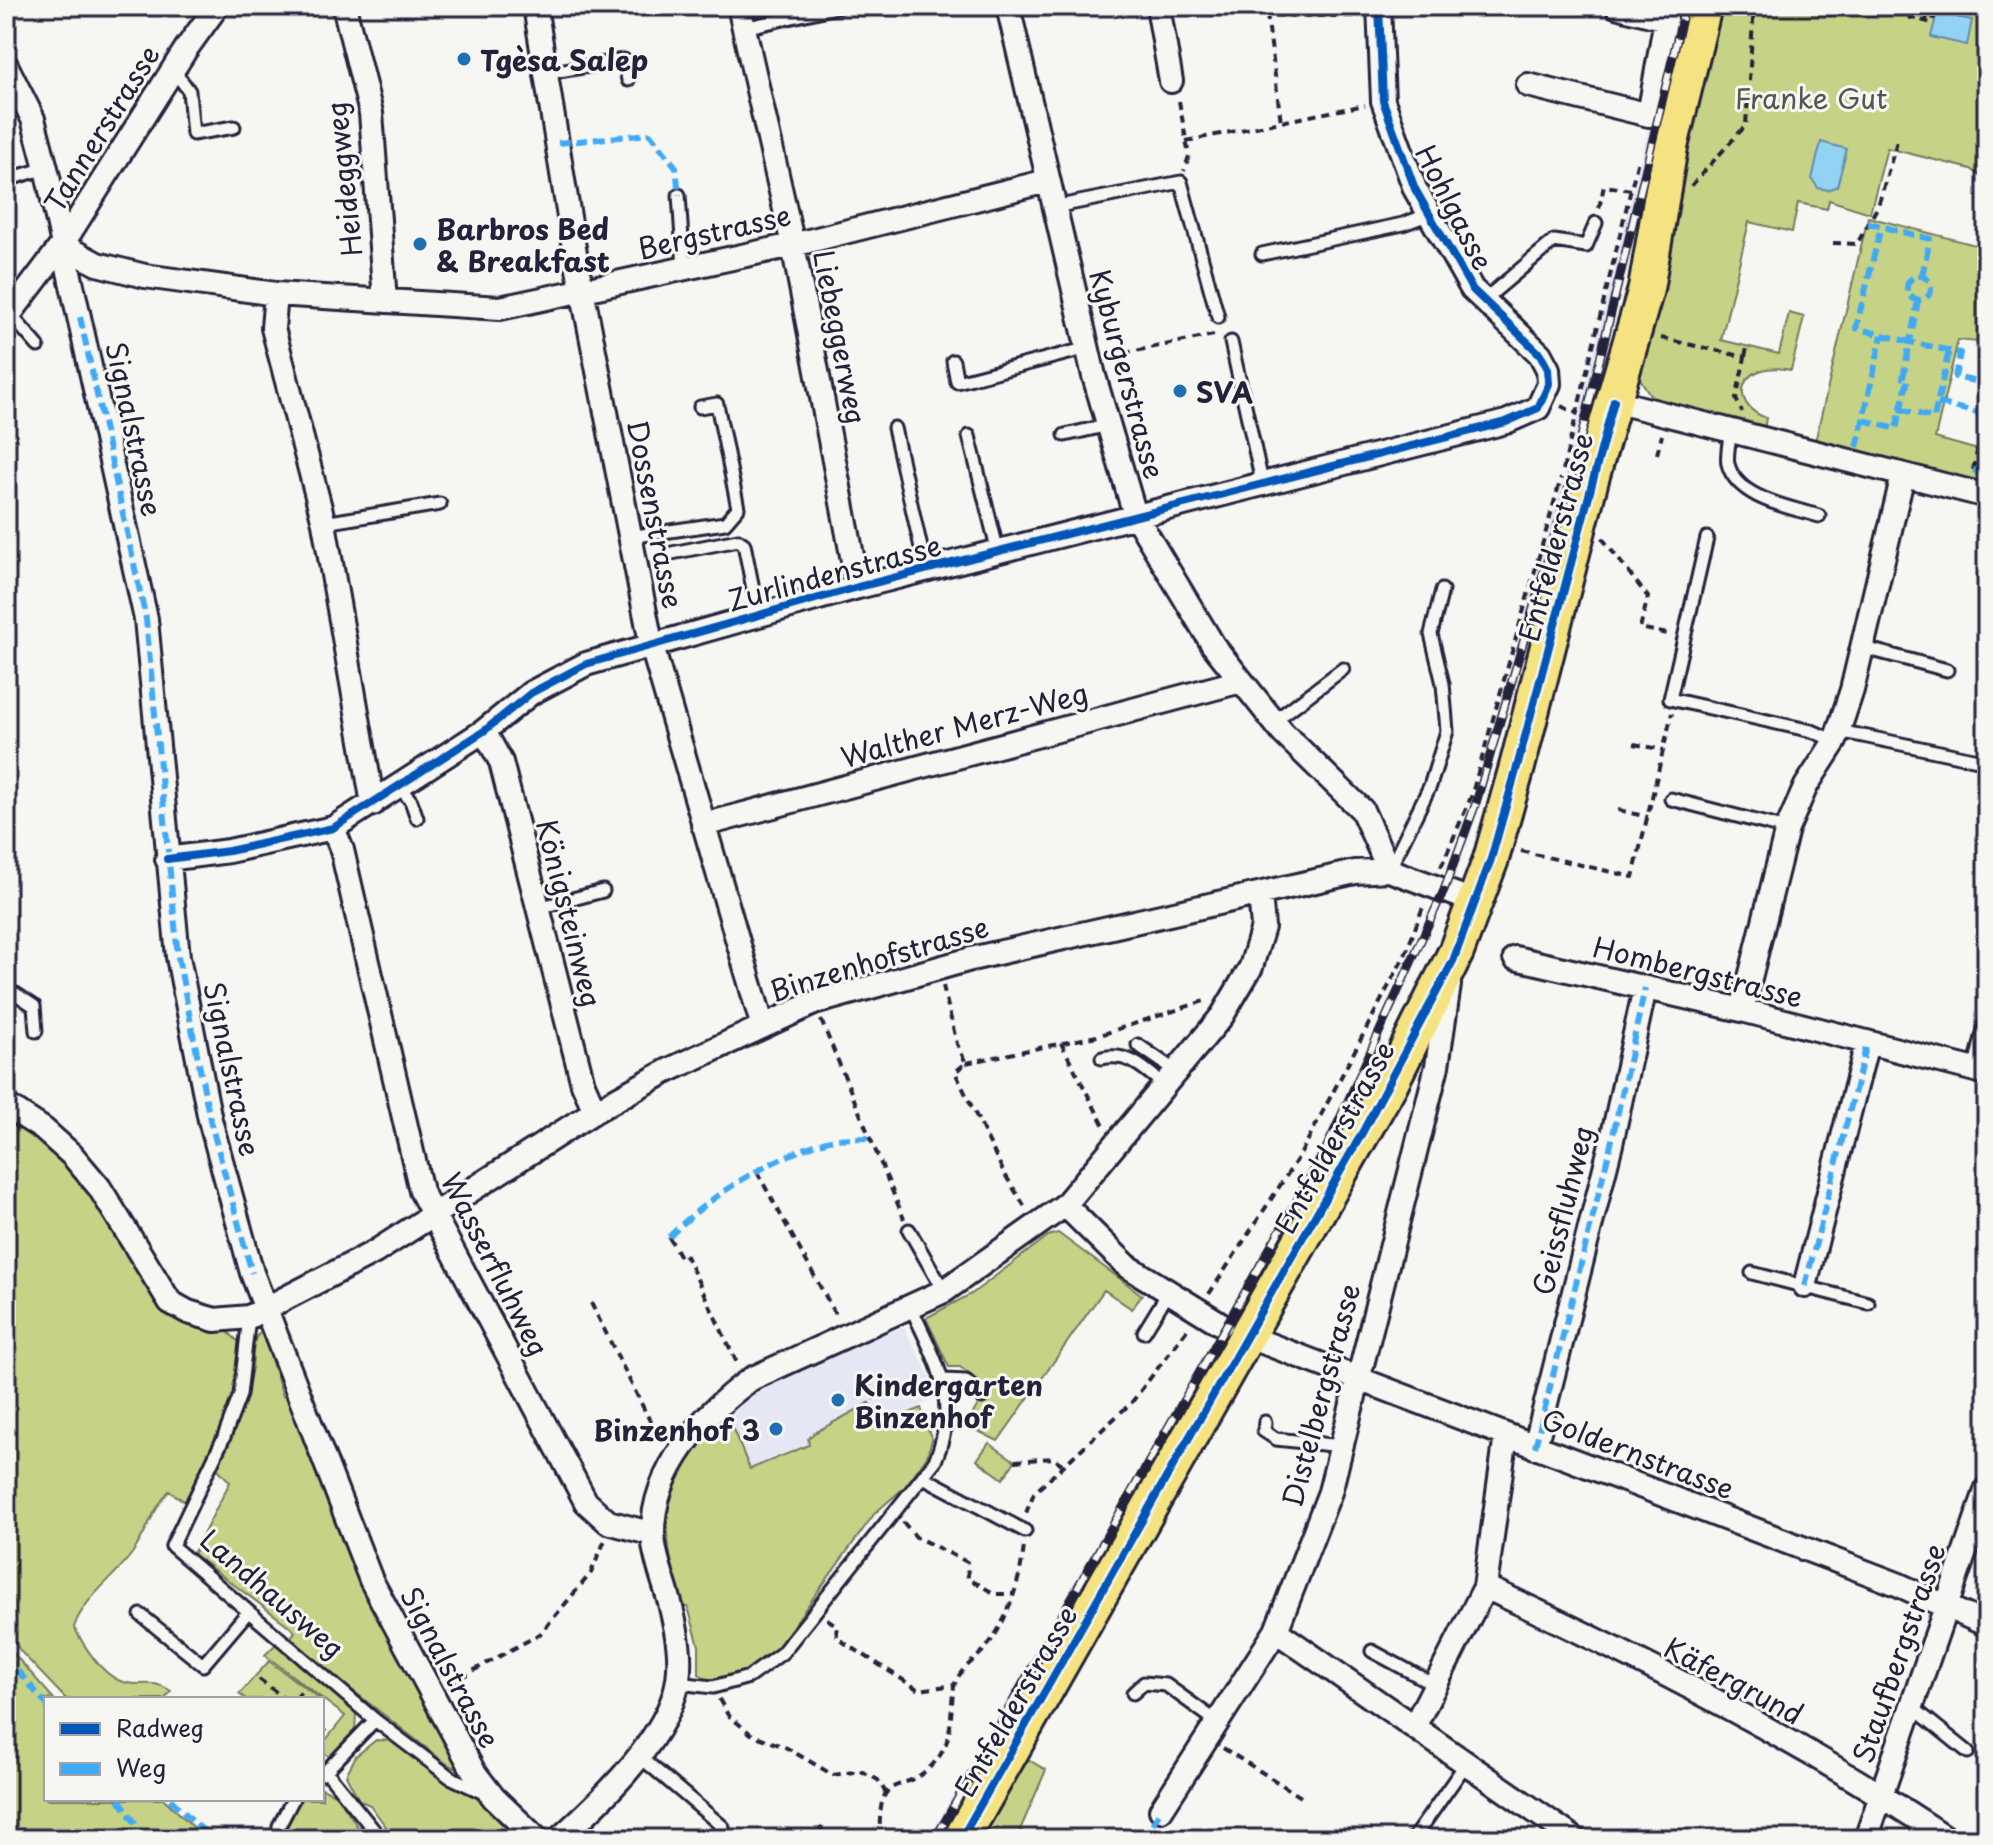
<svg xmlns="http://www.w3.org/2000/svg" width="1993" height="1845" font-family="'Playpen Sans',sans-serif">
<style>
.built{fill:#e5e8f4}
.green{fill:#c6d286;stroke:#747a60;stroke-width:2}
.water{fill:#92d3f4;stroke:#658caa;stroke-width:2}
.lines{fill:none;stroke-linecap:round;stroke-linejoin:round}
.lane-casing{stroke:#22223b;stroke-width:17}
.street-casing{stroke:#22223b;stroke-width:28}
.primary-casing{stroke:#22223b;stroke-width:40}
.path{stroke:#22223b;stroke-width:4;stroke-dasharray:8 6;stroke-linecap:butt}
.lane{stroke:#f6f6f2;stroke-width:11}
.street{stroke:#f6f6f2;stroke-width:22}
.primary{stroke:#f5e382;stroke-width:34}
.rail-casing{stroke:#22223b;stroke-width:9}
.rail{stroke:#f6f6f2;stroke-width:6;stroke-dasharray:18;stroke-linecap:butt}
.quiet{stroke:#3fa9f5;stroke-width:6;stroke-dasharray:12 6;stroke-linecap:butt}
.cycleway-casing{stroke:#f6f6f2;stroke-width:13}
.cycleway{stroke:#0057b8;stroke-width:8}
.poi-dot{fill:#1f6fb2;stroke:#f6f6f2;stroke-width:3}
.labels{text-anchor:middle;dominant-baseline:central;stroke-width:6;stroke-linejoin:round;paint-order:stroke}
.poi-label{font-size:28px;font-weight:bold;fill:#22223b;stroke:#f6f6f2;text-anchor:start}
.park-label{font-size:28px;fill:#535752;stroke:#f6f6f2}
.street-label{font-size:28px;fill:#22223b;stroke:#f6f6f2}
</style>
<rect width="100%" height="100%" fill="#f6f6f2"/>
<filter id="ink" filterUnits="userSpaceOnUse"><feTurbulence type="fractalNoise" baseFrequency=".0125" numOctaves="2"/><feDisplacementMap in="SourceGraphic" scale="16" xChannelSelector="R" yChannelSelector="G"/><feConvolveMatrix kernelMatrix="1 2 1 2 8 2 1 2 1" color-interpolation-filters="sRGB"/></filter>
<g filter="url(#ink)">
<!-- built -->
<path class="built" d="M1678 6H1686L1586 431 1467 847 1457 844 1475 797 1562 484Z
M1414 943 1424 948 1325 1161 940 1839H928L1300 1190 1373 1043Z
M904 1327 940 1396 879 1426 869 1404 810 1445 750 1469 726 1413 766 1383 828 1355Z"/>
<!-- green -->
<path class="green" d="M1714 6H1987V181L1971 169 1887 148 1870 213 1829 200 1827 209 1798 203 1792 232 1749 222 1721 340 1779 354 1789 313 1804 317 1791 370C1740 359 1726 403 1766 418L1764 430 1662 405 1652 398 1639 377Z
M1868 217 1987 248V309L1978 342 1958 340 1935 438 1985 452 1987 446V484L1815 442Z
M6 1111 76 1172 169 1312 196 1327 228 1332 240 1343C249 1396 208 1456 187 1503L169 1491C152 1510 147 1532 133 1552 115 1578 85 1596 74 1627 84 1646 103 1679 127 1683 146 1687 151 1678 171 1691L165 1699H66L21 1652 6 1629Z
M1058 1233 1142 1295 1132 1309 1104 1290 998 1441 966 1425 988 1388 960 1367H949L926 1318 973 1293 1048 1236Z
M262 1332 283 1396 289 1395 463 1772 447 1764 288 1640 295 1632 289 1626 193 1554 230 1482 218 1469V1462C233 1431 247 1400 252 1366 254 1354 251 1336 262 1332Z
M869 1403 879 1426 921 1408 932 1440 927 1456 906 1486 875 1513 771 1656 744 1673 708 1680 699 1674V1646L688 1607H680C660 1517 657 1482 726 1413L750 1469 809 1445 808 1439 814 1433Z
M989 1443 1015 1461 1003 1479 977 1460Z
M277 1643 347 1699 356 1711 355 1733 331 1758 322 1751V1745L345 1716 265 1655Z
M6 1645 54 1699H46V1799H164L206 1839H6Z
M269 1661 320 1699H246L239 1694Z
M376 1740 394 1741 455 1787 487 1803 522 1839H395L370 1805 359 1800 346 1775 356 1756Z
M1027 1759 1046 1770 1020 1830 1034 1839H981Z
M322 1788 337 1795 365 1838 323 1839 316 1831 302 1839H285C284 1822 290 1811 301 1799H322Z"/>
<!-- water -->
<path class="water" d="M1937 13 1972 20 1967 45 1931 37Z
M1821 142 1847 149 1837 186 1828 190 1818 188 1812 179Z"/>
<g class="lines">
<defs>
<path id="lane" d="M744 28 841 6
M173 69 189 91 193 134 234 127
M547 73 624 60 628 80
M6 180 46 168
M679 195 684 268
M1054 207 1181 182 1218 317
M1262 254 1403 224 1430 214
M1484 300 1554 241 1586 246 1596 223
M11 315 38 346
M1231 342 1262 482
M953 361 957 382 1088 348
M894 428 926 570
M1730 432C1730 441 1726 455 1728 464 1737 499 1790 507 1819 516
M1065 435 1109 425
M969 436 998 552
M324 523 440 504
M629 537 725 523 738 508 717 404 700 407
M1707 538 1670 699 1812 731 1835 741
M672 553 738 540 744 544 758 614
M1861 647 1947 670
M1273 722 1343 669
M1839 731 1978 760
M399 786 411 801 417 818
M1671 799 1787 829
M1389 870 1430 786 1447 731 1443 684 1431 634 1442 590
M538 908 603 891
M6 994H16L34 1006 36 1031
M1138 1045 1177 1072
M1102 1058C1129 1052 1145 1069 1165 1086
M1974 1070 1987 1017
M909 1230 944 1291
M1752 1273 1868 1303
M249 1317 240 1395 224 1437 172 1546 375 1720 450 1777 484 1793
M1144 1332 1168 1293
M944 1380 966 1381 982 1397
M1265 1422 1264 1431 1276 1439 1341 1446
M923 1477 1025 1531
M141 1615 203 1665 248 1612
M1372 1651 1435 1685
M678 1683 713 1687 749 1677 782 1653 935 1461C961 1399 936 1362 911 1307
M1133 1693 1144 1683 1166 1685 1216 1721
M1911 1706 1968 1752
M638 1755 723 1827
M326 1771 381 1839
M323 1774 375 1720
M279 1839V1826L293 1799
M1413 1839 1468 1761"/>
<path id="street" d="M344 6 371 113 385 301
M535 6 574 248 651 643 762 1024
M739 6 793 245 858 587
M1008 6 1094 376 1135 515 1213 645 1283 733 1362 810 1389 870
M1158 6 1171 81
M6 65 33 119 46 168 146 619 178 957 210 1120 252 1273 371 1580 474 1772 494 1798 537 1839
M1528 85 1649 115 1666 19 1616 6
M62 245 97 264 145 276 276 294 500 308 793 245 1047 181
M276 294 273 328 324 523 373 804
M6 319 62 245 186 49 217 6
M1614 401 1987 496
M484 731 501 762 583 1084 595 1111
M703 825 1241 681
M333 828 342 850 421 1191 586 1502 608 1522 653 1534
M167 859 229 851 333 828 484 731 531 693 586 664 858 587 1506 422 1538 408 1549 384 1548 369 1540 354 1472 289 1415 189 1383 101 1379 6
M1515 958 1742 1010 1987 1073
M1742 1010 1787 829 1806 786 1835 741 1852 690 1903 475
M6 1105 43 1129 72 1155 99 1187 170 1302 188 1312 215 1320 249 1317 375 1252 595 1111 667 1071 814 1003 971 959 1355 872 1389 870 1476 902
M1065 1205 1127 1266 1221 1324
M1805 1286 1867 1043
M1265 1343 1897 1584 1987 1625
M1535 1447 1611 1144 1645 988
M1485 1587C1642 1659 1805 1743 1948 1839
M1276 1631 1575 1839
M1415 1725 1485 1587 1506 1435
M1161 1810 1276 1631 1330 1492 1437 1066 1449 985
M559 1839C600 1802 659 1746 675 1693 684 1663 677 1632 670 1603 664 1581 653 1554 653 1532 653 1469 704 1413 751 1379L944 1291 1065 1205 1222 1016 1251 967 1263 927 1260 894
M1866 1839 1987 1488"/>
<path id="primary" d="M961 1839 1390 1084 1456 952 1491 859 1517 767 1591 479 1646 289 1670 147 1704 6"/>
</defs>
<!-- lane casing -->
<use href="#lane" class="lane-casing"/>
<!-- street casing -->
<use href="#street" class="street-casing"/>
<!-- primary casing -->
<use href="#primary" class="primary-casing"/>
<!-- path -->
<path class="path" d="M1177 10 1226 15 1360 16
M1267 14 1281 122
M1908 17 1932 23 1936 10 1961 16 1964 6
M1926 21 1929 6
M1179 101 1189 156 1184 171
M1186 141 1365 105
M1691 186 1746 125 1754 6
M1599 208 1604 186 1631 190
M1833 243 1857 244 1878 206 1897 141
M1661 338 1745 357 1736 399 1742 412
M1110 356 1219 334
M1745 357 1747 347
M1561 406 1578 414
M1657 454 1662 435
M1563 470 1638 160
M1973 470 1982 429
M1602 538 1648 597 1640 628 1672 635
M1634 744 1664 750
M1618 810 1648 817
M1521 851 1633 877 1672 713
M1441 867 1471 797 1561 478
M943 986 957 1044 966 1063 955 1072 1004 1173 1027 1210
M821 1020 904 1219
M1061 1043 1104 1126
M966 1063 1097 1036 1207 1000
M757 1172 837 1317
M669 1237 681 1259 686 1256 737 1363
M1209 1294 1300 1155 1406 953 1424 904
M591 1303 652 1425 667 1433
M867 1379 875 1400
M1015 1461 1053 1458 1062 1464
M1026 1513 1034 1493 1132 1402 1190 1326
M903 1522 916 1537 967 1562 968 1578 995 1594H1014
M827 1619 836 1625 837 1638 919 1690 954 1685
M259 1679 285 1699
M449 1684 540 1634 591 1573 605 1540
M296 1699 301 1692
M719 1699 728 1715 751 1734 787 1748 833 1775 861 1771 878 1780 886 1793
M322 1729 326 1732
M1223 1748 1306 1800
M820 1827 826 1839
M880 1839C877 1764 901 1800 934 1763 955 1740 949 1714 954 1687 958 1670 974 1661 985 1649 1008 1621 1020 1582 1024 1546"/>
<!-- lane -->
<use href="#lane" class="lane"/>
<!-- street -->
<use href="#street" class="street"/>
<!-- primary -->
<use href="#primary" class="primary"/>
<defs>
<path id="rail" d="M935 1839 1326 1149 1444 890 1476 803 1570 483 1685 6"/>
</defs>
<!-- rail casing -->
<use href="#rail" class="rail-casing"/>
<!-- rail -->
<use href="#rail" class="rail"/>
<!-- quiet -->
<path class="quiet" d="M558 143 650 134 676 167 679 195
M1868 223 1930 239 1922 276
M1907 288a12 12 0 1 1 24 0a12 12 0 1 1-24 0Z
M1918 300 1910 342 1960 353 1955 377 1987 384
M80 317 146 619 178 957 210 1120 252 1273
M1938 403 1986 415
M1900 409 1934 418 1949 350
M1863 420 1896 429 1908 379 1903 378 1910 342 1856 328 1881 227
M1857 447 1882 335
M1973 470 1987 474
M669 1237C711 1194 768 1160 826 1141 839 1137 856 1139 869 1138
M1805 1286 1867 1043
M1535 1447 1611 1144 1645 988
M6 1657 46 1704
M119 1799 146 1839
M170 1799 212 1839
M1143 1839 1161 1810"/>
<defs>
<path id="cycleway" d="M167 859 229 851 333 828 484 731 531 693 586 664 858 587 1506 422 1538 408 1549 384 1548 369 1540 354 1472 289 1415 189 1383 101 1379 6
M961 1839 1361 1135 1453 961 1491 859 1517 767 1614 401"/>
</defs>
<!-- cycleway casing -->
<use href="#cycleway" class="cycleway-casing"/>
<!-- cycleway -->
<use href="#cycleway" class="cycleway"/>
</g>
</g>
<!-- markers -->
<g class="poi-dot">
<circle cx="464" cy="59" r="8"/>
<circle cx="420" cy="244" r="8"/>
<circle cx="1180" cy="391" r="8"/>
<circle cx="838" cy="1400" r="8"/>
<circle cx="776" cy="1429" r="8"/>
</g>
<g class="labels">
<!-- poi labels -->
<g class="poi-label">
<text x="480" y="59">Tgèsa Salep</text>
<text x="436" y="228">Barbros Bed<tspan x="436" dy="32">&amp; Breakfast</tspan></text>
<text x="1196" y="391">SVA</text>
<text x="854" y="1384">Kindergarten<tspan x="854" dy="32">Binzenhof</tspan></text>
<text x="760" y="1429" text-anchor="end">Binzenhof 3</text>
</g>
<!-- park labels -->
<g class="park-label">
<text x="1811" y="97">Franke Gut</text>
</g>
<!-- street labels -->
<g class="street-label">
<text transform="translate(101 128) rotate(-58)">Tannerstrasse</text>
<text transform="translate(343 179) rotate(-96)">Heideggweg</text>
<text transform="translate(1455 207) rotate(63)">Hohlgasse</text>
<text transform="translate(714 231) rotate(-13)">Bergstrasse</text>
<text transform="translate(841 337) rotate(79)">Liebeggerweg</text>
<text transform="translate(1128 374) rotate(75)">Kyburgerstrasse</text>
<text transform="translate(135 429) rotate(78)">Signalstrasse</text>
<text transform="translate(656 514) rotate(79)">Dossenstrasse</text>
<text transform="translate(1555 537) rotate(-75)">Entfelderstrasse</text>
<text transform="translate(834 572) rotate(-15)">Zurlindenstrasse</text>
<text transform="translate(964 724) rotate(-15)">Walther Merz-Weg</text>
<text transform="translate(570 913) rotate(76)">Königsteinweg</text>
<text transform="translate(879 958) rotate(-17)">Binzenhofstrasse</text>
<text transform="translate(1698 971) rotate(14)">Hombergstrasse</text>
<text transform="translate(233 1069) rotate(78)">Signalstrasse</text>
<text transform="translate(1334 1137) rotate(-61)">Entfelderstrasse</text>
<text transform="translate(1562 1210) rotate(-76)">Geissfluhweg</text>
<text transform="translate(496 1264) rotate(63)">Wasserfluhweg</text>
<text transform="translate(1320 1395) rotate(-75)">Distelbergstrasse</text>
<text transform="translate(1638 1453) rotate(21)">Goldernstrasse</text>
<text transform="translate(273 1593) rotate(41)">Landhausweg</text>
<text transform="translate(1898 1653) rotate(-71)">Staufbergstrasse</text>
<text transform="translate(451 1667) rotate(62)">Signalstrasse</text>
<text transform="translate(1734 1680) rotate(28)">Käfergrund</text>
<text transform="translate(1015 1701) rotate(-60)">Entfelderstrasse</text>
</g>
</g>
<!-- margin -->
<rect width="1993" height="1845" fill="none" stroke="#f6f6f2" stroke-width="32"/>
<rect x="16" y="16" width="1961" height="1813" fill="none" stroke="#22223b" stroke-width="3" filter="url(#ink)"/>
<!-- legend -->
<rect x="44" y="1697" width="280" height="104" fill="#f6f6f2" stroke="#a1a1a9" stroke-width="2"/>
<rect x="60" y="1723" width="40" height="12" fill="#0057b8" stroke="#a1a1a9" stroke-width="2"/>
<text x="116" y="1737" font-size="24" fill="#22223b">Radweg</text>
<rect x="60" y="1763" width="40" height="12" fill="#3fa9f5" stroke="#a1a1a9" stroke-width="2"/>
<text x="116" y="1777" font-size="24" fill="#22223b">Weg</text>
</svg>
